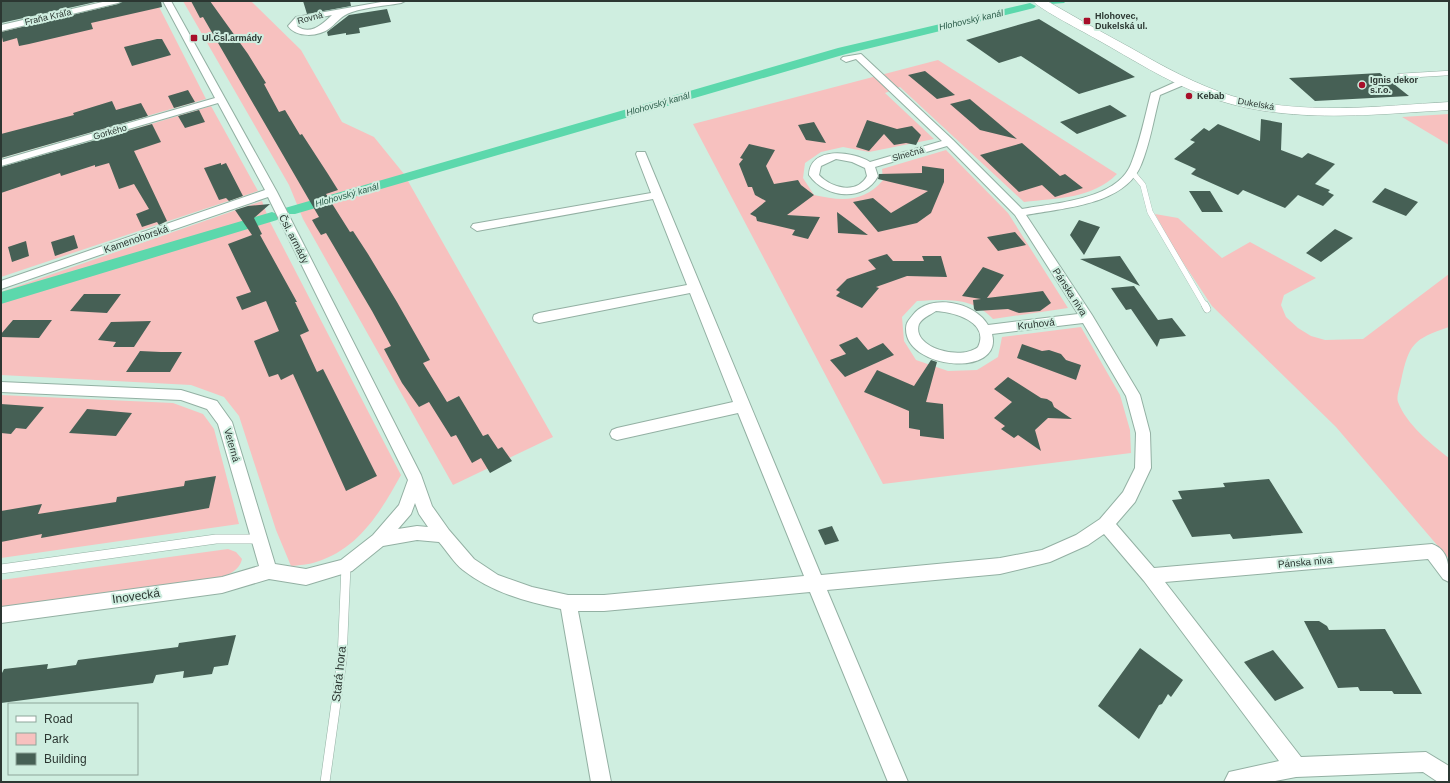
<svg xmlns="http://www.w3.org/2000/svg" width="1450" height="783" font-family="Helvetica,sans-serif">
<style>
.green{fill:#f7c1bf}
.lines{fill:none;stroke-linecap:round;stroke-linejoin:round}
.canal{fill:#5cd8ac;fill-rule:evenodd}
.building{fill:#466055}
.lane-far3-casing{stroke:#93b0a3;stroke-width:5.5}
.lane-far2-casing{stroke:#93b0a3;stroke-width:6}
.lane-far1-casing{stroke:#93b0a3;stroke-width:8}
.lane-casing{stroke:#93b0a3;stroke-width:10}
.street-casing{stroke:#93b0a3;stroke-width:2}
.secondary-casing{stroke:#93b0a3;stroke-width:1}
.lane-far3{stroke:#fff;stroke-width:4.5}
.lane-far2{stroke:#fff;stroke-width:5.5}
.lane-far1{stroke:#fff;stroke-width:7}
.lane{stroke:#fff;stroke-width:9}
.street{fill:#fff;fill-rule:evenodd}
.secondary{fill:#fff;fill-rule:evenodd}
.poi-dot{fill:#a70f2a;stroke:#cfeee0;stroke-width:1.5}
.labels{text-anchor:middle;dominant-baseline:central;stroke-width:4;stroke-linejoin:round;paint-order:stroke}
.far-poi-label{font-size:9px;font-weight:bold;fill:#2c3732;stroke:#cfeee0;text-anchor:start}
.far-street-label{font-size:9px;fill:#2c3732;stroke:#cfeee0}
.far-water-label{font-size:9px;font-style:italic;fill:#2d5f4c;stroke:#cfeee0}
.street-label{font-size:10px;fill:#2c3732;stroke:#cfeee0}
.near-street-label{font-size:12px;fill:#2c3732;stroke:#cfeee0}
</style>
<rect width="100%" height="100%" fill="#cfeee0"/>
<!-- green -->
<path class="green" d="M133 1H156L206 99 1 158V32Z
M183 1H251L301 50 342 122 374 137 404 174 553 437 453 485 303 219 289 185Z
M938 60 1117 174C1092 199 1057 198 1024 202L900 87 885 93 934 139 869 152 843 147 821 152 805 163 803 178 814 195C841 201 864 203 883 180L882 169 946 150 1008 213 1068 308 993 319C971 296 945 300 917 301L902 317 904 341 916 360 948 371 977 370 998 357 1002 337 1081 327 1120 395 1130 430 1131 453 883 484 693 124Z
M211 106 258 191 1 277V169Z
M1449 114V145L1402 117Z
M262 201 269 220 401 475C381 511 359 549 316 562 308 565 299 565 291 566L276 530 239 416 224 397 191 385 1 375V292Z
M1155 214 1178 218 1222 258 1250 242 1316 278 1284 295 1281 305 1286 317 1298 328 1311 336 1325 340 1363 339 1449 274V327C1413 339 1409 344 1401 381 1400 387 1396 397 1398 402 1407 425 1430 443 1449 458V559L1336 427 1212 306 1176 252Z
M1 395 173 403 203 414 214 429 239 524 1 558Z
M228 549 236 552 242 559C239 572 226 576 214 579L1 607V580Z"/>
<g class="lines">
<!-- canal -->
<path class="canal" d="M1050 1H1066L1064 3 1051 4Z
M1030 3 1036 6 1034 8 846 54 295 214H285L282 211 285 208 838 48Z
M272 212 277 214 280 217 277 220 1 304V292Z"/>
</g>
<!-- building -->
<path class="building" d="M1 1H100L1 23Z
M123 1H161L162 7 91 23 93 29 29 44 19 46 17 38 3 42 1 32 118 4Z
M191 1H210L248 54 266 83 264 84 279 112 285 110 300 135 302 134 328 174 338 190 326 194 350 232 353 231 368 254 397 302 430 360 423 363 447 402 459 396 483 436 488 434 498 449 502 447 512 461 490 473 481 458 472 463 456 435 451 437 429 402 419 407 402 383 384 349 391 346 372 311 326 233 321 235 316 227 312 220 319 217 203 17 200 18Z
M303 1H350L351 6 307 14Z
M387 9 391 22 359 28 360 33 346 35V33L328 36 327 32 349 15Z
M1039 19 1135 77 1079 94 1021 56 999 63 966 40Z
M157 39H162L171 55 132 66 124 47Z
M925 71 955 95 937 99 908 75Z
M1380 73 1409 96 1315 101 1289 78Z
M188 90 195 102 174 108 168 96Z
M970 99 971 100 1017 139 980 130 950 104Z
M112 101 116 110 141 103 148 116 1 158V134L74 115 73 113Z
M1110 105 1127 116 1077 134 1060 122Z
M199 110 205 122 185 128 178 116Z
M1261 119 1282 123 1281 150 1302 158 1308 153 1335 164 1315 184 1330 190 1328 192 1334 195 1323 206 1298 195 1285 208 1243 190 1238 195 1191 174 1196 169 1174 159 1195 142 1190 140 1204 128 1209 131 1218 124 1260 141Z
M867 120 897 129 912 126 921 135 916 145 906 143 894 145 884 134 869 151 856 147Z
M814 122 826 143 806 140 798 125Z
M152 124 161 142 134 151 167 221 159 225 157 222 142 227 136 214 149 209 134 184 119 189 109 163 95 167V165L61 176 60 173 1 193V167Z
M1022 143 1060 176 1065 174 1083 188 1055 197 1042 185 1019 192 980 155Z
M749 144 775 150 766 166 774 184 798 180 801 185 814 195 787 215 820 217 808 239 792 235 795 230 757 221 756 217 750 214 766 201 755 195 752 187H748L739 164 743 159 740 158Z
M221 163V165L226 163 243 196 229 201 226 198 219 200 204 168Z
M922 166 944 169V182L931 213 917 223 878 232 853 202 873 198 891 213 928 191 878 179 879 174 922 173Z
M1385 188 1418 202 1406 216 1372 202Z
M1189 191H1210L1223 212H1202Z
M270 204 254 218 262 234 260 235 297 302H295L309 331 300 335 317 372 323 369 377 476 346 491 293 374 281 380 278 374 269 377 254 341 279 331 266 301 242 310 236 297 251 292 228 244 252 235 235 210 248 206Z
M837 212 868 235 838 233Z
M1079 220 1100 227 1084 255 1070 235Z
M1335 229 1353 238 1321 262 1306 253Z
M1015 232 1026 245 998 251 987 237Z
M74 235 78 248 55 256 51 242Z
M26 241 29 256 12 262 8 247Z
M887 254 893 261H924L922 256H941L947 277 907 276 876 287 879 288 862 308 836 296 840 292 836 290 847 279 876 269 868 260Z
M1120 256 1140 286 1080 259Z
M983 267 1004 275 987 298 1043 291 1051 303 1040 311 1019 313 1008 309 976 311 974 309 973 300 981 299 962 296Z
M1134 286 1158 320 1172 318 1186 336 1160 339 1157 347 1131 309 1126 310 1111 288Z
M84 294H121L107 313 70 311Z
M13 320H52L39 338 1 337V334Z
M151 321 134 347H113L116 342 98 340 111 322Z
M857 337 868 350 883 343 894 355 845 377 830 360 846 354 839 345Z
M1022 344 1042 351 1049 350 1061 354 1066 360 1081 365 1076 380 1017 358Z
M140 351 161 352H182L170 372H126Z
M931 360 937 362 926 402 943 404 944 439 920 436V430L909 428V411L864 392 877 370 914 386Z
M1008 377 1041 398 1047 399 1052 402 1054 407 1072 419 1048 418 1035 430 1041 451 1018 435 1014 438 1001 429 1005 426 994 418 1012 402 994 389Z
M1 404 44 407 26 429 16 428 11 434 1 433Z
M87 409 132 413 116 436 69 433Z
M216 476 209 508 41 538 42 534 1 542V511L42 504 38 514 116 502 117 497 184 486 185 481Z
M1269 479 1303 533 1233 539 1230 534 1192 537 1172 500 1182 499 1178 491 1225 487 1223 483Z
M832 526 839 541 825 545 818 530Z
M1304 621H1319L1327 626 1329 630 1385 629 1422 694H1394L1392 691H1360L1358 687 1338 688Z
M236 635 228 665 214 667 212 674 183 678 184 671 156 675 153 683 1 703V675L4 669 48 664 47 669 76 665 78 660 178 647 179 643Z
M1140 648 1183 680 1171 697 1168 694 1162 704 1159 705 1139 739 1098 706Z
M1273 650 1304 688 1275 701 1244 662Z"/>
<g class="lines">
<defs>
<path id="lane-far3" d="M1399 76 1449 73"/>
<path id="lane-far2" d="M1132 172 1143 185 1150 212 1205 306"/>
<path id="lane-far1" d="M1205 305 1207 309"/>
<path id="lane" d="M1 569 216 539H259
M325 782 342 660 346 566"/>
<path id="street" d="M107 1H122L118 3 1 31V25Z
M163 1H171L277 192 421 475 432 506 449 530 474 559 498 575 532 587 568 595H604L804 576 738 413 617 440 612 438 610 434 612 430 617 428 733 402 690 293 539 323 534 321 533 318 534 315 539 313 687 285 653 199 477 231 471 227 473 224 651 193 636 154 637 152H645L821 575 1000 558 1042 550 1076 535 1100 519 1123 492 1135 468 1136 433 1126 396 1083 323 992 334C1004 378 906 370 906 329 906 323 908 321 912 316 929 292 975 302 988 325L1078 314 1015 215 947 146 875 167 878 176C864 203 825 198 809 175 810 146 852 151 870 162L942 141 856 59 846 62 841 59 843 57 861 54 953 140 1022 209C1054 203 1117 200 1131 164 1140 142 1145 116 1151 93L1180 80H1186V84L1160 95C1154 117 1150 144 1141 165 1125 205 1063 208 1026 215L1092 315 1140 395 1150 433 1151 468 1135 502 1116 524 1154 568 1432 544C1449 550 1449 566 1449 582L1443 579 1428 559 1165 582 1301 757 1426 752 1449 766V782H1438L1423 772 1296 777 1270 782H1224L1229 772 1279 761 1144 581 1104 534 1088 545 1050 562 1000 574 827 590 908 782H888L810 592 604 611H578L611 782H591L561 609C526 602 491 592 463 570 454 563 447 551 439 542L417 540 383 546 352 571 306 585 269 579 222 593 1 623V607L222 577 259 566 218 424 207 409 181 400 1 392V382L181 390 217 401 232 422 275 564 306 569 341 560 373 535 399 505 408 480 268 197 1 289V281L265 190 218 103 1 166V160L215 98ZM836 159 852 162 865 168 867 176C857 195 831 188 819 175L821 166ZM936 311C954 312 990 322 978 347 961 361 911 348 919 324 922 318 930 315 936 311ZM415 503 419 514 428 527 417 526 398 529 411 514Z
M387 1H405L401 3C385 6 367 7 352 12 340 16 339 21 330 28 319 37 296 38 288 26L296 17ZM332 15C323 24 310 36 297 26L302 21Z"/>
<path id="secondary" d="M1033 1H1047C1075 17 1103 33 1131 48 1164 67 1197 85 1232 96 1301 116 1379 106 1449 102V110C1367 115 1281 125 1203 95 1166 81 1132 59 1098 40 1086 33 1039 9 1033 1Z"/>
</defs>
<!-- lane-far3 casing -->
<use href="#lane-far3" class="lane-far3-casing"/>
<!-- lane-far2 casing -->
<use href="#lane-far2" class="lane-far2-casing"/>
<!-- lane-far1 casing -->
<use href="#lane-far1" class="lane-far1-casing"/>
<!-- lane casing -->
<use href="#lane" class="lane-casing"/>
<!-- street casing -->
<use href="#street" class="street-casing"/>
<!-- secondary casing -->
<use href="#secondary" class="secondary-casing"/>
<!-- lane-far3 -->
<use href="#lane-far3" class="lane-far3"/>
<!-- lane-far2 -->
<use href="#lane-far2" class="lane-far2"/>
<!-- lane-far1 -->
<use href="#lane-far1" class="lane-far1"/>
<!-- lane -->
<use href="#lane" class="lane"/>
<!-- street -->
<use href="#street" class="street"/>
<!-- secondary -->
<use href="#secondary" class="secondary"/>
</g>
<!-- markers -->
<g class="poi-dot">
<rect x="1083" y="17" width="8" height="8" rx="2"/>
<rect x="190" y="34" width="8" height="8" rx="2"/>
<circle cx="1362" cy="85" r="4"/>
<circle cx="1189" cy="96" r="4"/>
</g>
<g class="labels">
<!-- far-poi labels -->
<g class="far-poi-label">
<text x="1095" y="16">Hlohovec,<tspan x="1095" dy="10">Dukelská ul.</tspan></text>
<text x="202" y="38">Ul.Čsl.armády</text>
<text x="1370" y="80">Ignis dekor<tspan x="1370" dy="10">s.r.o.</tspan></text>
<text x="1197" y="96">Kebab</text>
</g>
<!-- far-street labels -->
<g class="far-street-label">
<text transform="translate(48 17) rotate(-13)">Fraňa Kráľa</text>
<text transform="translate(310 18) rotate(-15)">Rovná</text>
<text transform="translate(1256 104) rotate(10)">Dukelská</text>
<text transform="translate(110 132) rotate(-16)">Gorkého</text>
<text transform="translate(908 154) rotate(-16)">Slnečná</text>
</g>
<!-- far-water labels -->
<g class="far-water-label">
<text transform="translate(971 20) rotate(-13)">Hlohovský kanál</text>
<text transform="translate(658 104) rotate(-16)">Hlohovský kanál</text>
<text transform="translate(347 195) rotate(-16)">Hlohovský kanál</text>
</g>
<!-- street labels -->
<g class="street-label">
<text transform="translate(136 239) rotate(-19)">Kamenohorská</text>
<text transform="translate(294 239) rotate(63)">Čsl. armády</text>
<text transform="translate(1070 292) rotate(57)">Pánska niva</text>
<text transform="translate(1036 324) rotate(-7)">Kruhová</text>
<text transform="translate(232 445) rotate(74)">Veterná</text>
<text transform="translate(1305 562) rotate(-5)">Pánska niva</text>
</g>
<!-- near-street labels -->
<g class="near-street-label">
<text transform="translate(136 596) rotate(-8)">Inovecká</text>
<text transform="translate(339 674) rotate(-84)">Stará hora</text>
</g>
</g>
<!-- border -->
<rect width="1450" height="783" fill="none" stroke="#2c3732" stroke-width="4"/>
<!-- legend -->
<rect x="8" y="703" width="130" height="72" fill="#cfeee0" stroke="#8ea59a"/>
<rect x="16" y="716" width="20" height="6" fill="#ffffff" stroke="#8ea59a"/>
<text x="44" y="723" font-size="12" fill="#2c3732">Road</text>
<rect x="16" y="733" width="20" height="12" fill="#f7c1bf" stroke="#8ea59a"/>
<text x="44" y="743" font-size="12" fill="#2c3732">Park</text>
<rect x="16" y="753" width="20" height="12" fill="#466055" stroke="#8ea59a"/>
<text x="44" y="763" font-size="12" fill="#2c3732">Building</text>
</svg>
